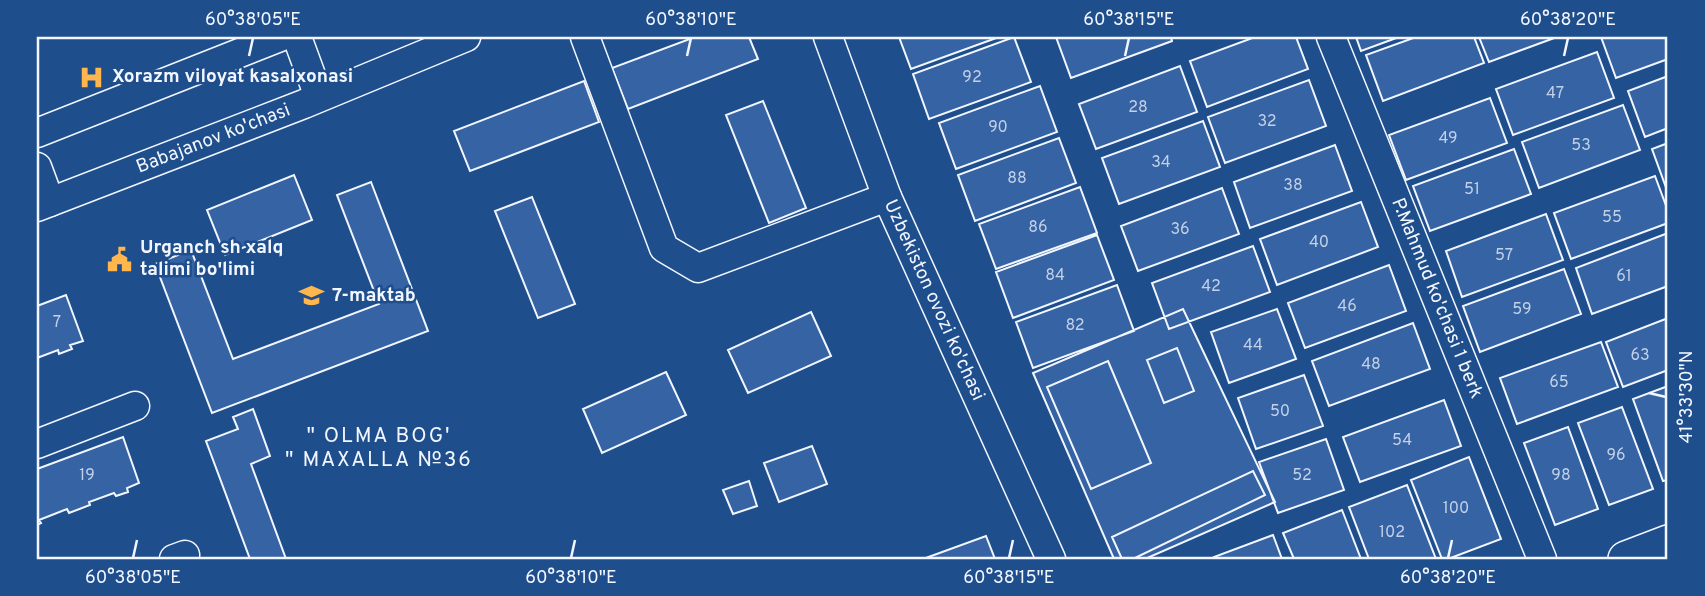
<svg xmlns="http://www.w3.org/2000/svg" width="1705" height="596" font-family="Overpass,sans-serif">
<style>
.building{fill:#3563a3;stroke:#f2f6ff;stroke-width:2}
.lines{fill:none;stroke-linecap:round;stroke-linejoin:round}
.minor-casing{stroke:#f2f6ff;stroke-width:31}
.major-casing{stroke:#f2f6ff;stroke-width:38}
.minor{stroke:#1f4e8c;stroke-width:28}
.major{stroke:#1f4e8c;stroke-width:35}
.ticks{fill:none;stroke:#f2f6ff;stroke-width:2.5}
.labels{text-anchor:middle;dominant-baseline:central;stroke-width:5;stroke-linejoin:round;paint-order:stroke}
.number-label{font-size:16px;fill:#c3d1e8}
.poi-label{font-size:19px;font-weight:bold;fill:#f2f6ff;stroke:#1f4e8c;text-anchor:start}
.street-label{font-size:19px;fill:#f2f6ff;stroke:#1f4e8c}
.neighbourhood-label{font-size:21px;letter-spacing:2px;fill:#f2f6ff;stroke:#1f4e8c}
.neatline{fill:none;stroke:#f2f6ff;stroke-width:2.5}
.ticks-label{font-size:18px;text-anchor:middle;fill:#f2f6ff}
</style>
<rect width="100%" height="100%" fill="#1f4e8c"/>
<!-- building -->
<path class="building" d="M695 37H749L758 59 628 109 612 68Z
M899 37H999L911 69Z
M1014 37 1031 82 929 119 913 74Z
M1056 37H1171L1172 41 1071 78Z
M1255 37H1296L1308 69 1207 107 1190 61Z
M1356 37H1399L1361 51Z
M1416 37H1474L1484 63 1383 101 1366 55Z
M1479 37H1557L1489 62Z
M1601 37H1668V59L1616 78Z
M1597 52 1614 98 1513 135 1496 89Z
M1180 66 1197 112 1096 149 1079 104Z
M1668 76V128L1645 137 1628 91Z
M1309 80 1326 126 1225 163 1208 117Z
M584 81 599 122 470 171 454 131Z
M1040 86 1057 132 956 169 939 123Z
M1490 98 1507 143 1406 180 1389 135Z
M763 101 806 208 769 223 726 115Z
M1623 105 1640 150 1539 188 1522 142Z
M1203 121 1220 167 1119 204 1102 158Z
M1059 138 1076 183 975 221 958 175Z
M1668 143V193L1652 149Z
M1335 145 1352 191 1250 228 1234 182Z
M1514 149 1531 194 1430 231 1413 186Z
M294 175 312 220 225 255 207 210Z
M1655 176 1668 211V223L1571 259 1554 213Z
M371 182 428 331 212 413 155 264 191 250 233 359 379 304 337 195Z
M1080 187 1097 233 996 269 979 224Z
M1222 188 1239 234 1138 271 1121 226Z
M532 197 575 304 538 318 495 211Z
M1361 202 1378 247 1277 285 1260 239Z
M1546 214 1563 260 1462 297 1446 251Z
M1668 233V286L1592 314 1576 268Z
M1097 235 1114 280 1013 318 996 272Z
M1253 246 1270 292 1169 329 1152 283Z
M1389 265 1406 311 1305 348 1288 303Z
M1564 269 1581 314 1480 352 1463 306Z
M1117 285 1134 331 1033 368 1016 322Z
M66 295 83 341 70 345 72 349 59 354 58 350 37 358V306Z
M1183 309 1275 502 1145 559H1114L1033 373Z
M1277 309 1296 359 1229 383 1211 332Z
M811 312 831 356 748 393 728 350Z
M1668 318V370L1623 387 1606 342Z
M1413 323 1430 369 1329 406 1312 361Z
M1601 342 1618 387 1517 424 1500 378Z
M1177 348 1194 391 1164 403 1147 360Z
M1108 361 1151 463 1091 489 1047 387Z
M666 372 686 415 602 453 583 409Z
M1304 375 1323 426 1256 449 1238 398Z
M1668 386V480L1663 481 1633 399Z
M1444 400 1461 446 1360 482 1343 437Z
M1622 407 1653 489 1609 505 1578 423Z
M253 409 270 456 251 464 286 559H250L206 441 238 429 233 417Z
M1568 427 1598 509 1555 525 1524 443Z
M123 437 139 483 127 488 128 492 116 496 114 493 89 502 90 505 69 513 67 509 39 520 41 523 37 525V469Z
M1326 439 1344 490 1278 513 1259 462Z
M812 446 827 484 779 502 764 463Z
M1469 457 1501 539 1448 559H1442L1411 480Z
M1253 471 1265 495 1133 559H1122L1112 537Z
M749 481 757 506 733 514 723 490Z
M1407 485 1436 559H1369L1349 507Z
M1342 510 1361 559H1294L1283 533Z
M1273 535 1282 559H1215L1214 557Z
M986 536 995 559H923Z"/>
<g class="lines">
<defs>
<g id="minor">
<path d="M297 37 319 97"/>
<path d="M585 37 664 248 698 268 887 197"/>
<path id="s1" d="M828 37 887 197 1051 559"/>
<path id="s2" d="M1331 37 1542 559"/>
<path d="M37 133 280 37"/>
<path d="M37 167 50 202"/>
<path id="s3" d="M37 207 304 104 466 37"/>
<path d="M37 444 135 406"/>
<path d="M174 559 185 555"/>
</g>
<path id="major" d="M1626 559 1668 543"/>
</defs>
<!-- minor casing -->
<use href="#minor" class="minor-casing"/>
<!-- major casing -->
<use href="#major" class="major-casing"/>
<!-- minor -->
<use href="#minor" class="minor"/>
<!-- major -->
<use href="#major" class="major"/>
</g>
<!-- ticks -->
<path class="ticks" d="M249 56 253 38M687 56 691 38M1125 56 1129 38M1564 56 1568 38M1649 393 1666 397M133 558 137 540M571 558 575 540M1009 558 1013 540M1448 558 1452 540"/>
<!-- icons -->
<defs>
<symbol id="hospital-bare" viewBox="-9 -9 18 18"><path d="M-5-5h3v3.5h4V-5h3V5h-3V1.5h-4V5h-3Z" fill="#ffb74d" stroke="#1f4e8c" stroke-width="2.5" paint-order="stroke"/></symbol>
<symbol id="civic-bare" viewBox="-9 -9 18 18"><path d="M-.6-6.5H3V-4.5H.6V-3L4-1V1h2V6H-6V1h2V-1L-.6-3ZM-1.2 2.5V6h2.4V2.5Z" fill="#ffb74d" stroke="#1f4e8c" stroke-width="2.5" paint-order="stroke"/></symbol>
<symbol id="school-bare" viewBox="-9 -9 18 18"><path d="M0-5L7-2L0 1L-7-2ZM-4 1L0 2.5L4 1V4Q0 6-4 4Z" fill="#ffb74d" stroke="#1f4e8c" stroke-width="2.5" paint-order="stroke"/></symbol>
</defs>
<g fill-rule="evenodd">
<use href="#hospital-bare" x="74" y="60" width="35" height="35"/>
<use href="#civic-bare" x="102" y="242" width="35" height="35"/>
<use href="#school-bare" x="294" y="278" width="35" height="35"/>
</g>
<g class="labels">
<!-- number labels -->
<g class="number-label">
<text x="972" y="78">92</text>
<text x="1555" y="94">47</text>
<text x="1138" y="108">28</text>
<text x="1267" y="122">32</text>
<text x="998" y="128">90</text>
<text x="1448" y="139">49</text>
<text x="1581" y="146">53</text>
<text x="1161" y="163">34</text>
<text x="1017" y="179">88</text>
<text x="1293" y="186">38</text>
<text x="1472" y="190">51</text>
<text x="1612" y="218">55</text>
<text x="1038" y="228">86</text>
<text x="1180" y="230">36</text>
<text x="1319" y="243">40</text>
<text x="1504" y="256">57</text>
<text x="1055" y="276">84</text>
<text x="1624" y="277">61</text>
<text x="1211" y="287">42</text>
<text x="1347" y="307">46</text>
<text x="1522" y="310">59</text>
<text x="57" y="323">7</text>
<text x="1075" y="326">82</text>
<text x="1253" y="346">44</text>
<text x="1640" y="356">63</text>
<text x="1371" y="365">48</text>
<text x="1559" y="383">65</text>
<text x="1280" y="412">50</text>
<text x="1402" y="441">54</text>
<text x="1616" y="456">96</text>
<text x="87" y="476">19</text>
<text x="1302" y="476">52</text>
<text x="1561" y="476">98</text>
<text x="1456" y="509">100</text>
<text x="1392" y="533">102</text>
</g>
<!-- poi labels -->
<g class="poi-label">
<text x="112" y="77">Xorazm viloyat kasalxonasi</text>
<text x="140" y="248">Urganch sh xalq<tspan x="140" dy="22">talimi bo'limi</tspan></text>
<text x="332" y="296">7-maktab</text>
</g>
<!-- street labels -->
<g class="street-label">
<text stroke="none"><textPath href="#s3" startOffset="189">Babajanov ko'chasi</textPath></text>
<text stroke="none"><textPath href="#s2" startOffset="282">P.Mahmud ko'chasi 1 berk</textPath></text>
<text stroke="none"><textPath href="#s1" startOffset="284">Uzbekiston ovozi ko'chasi</textPath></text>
</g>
<!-- neighbourhood labels -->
<g class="neighbourhood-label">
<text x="379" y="436">" OLMA BOG'<tspan x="379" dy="24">" MAXALLA №36</tspan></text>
</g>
</g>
<!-- border -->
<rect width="1705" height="596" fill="none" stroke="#1f4e8c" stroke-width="77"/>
<rect x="38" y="38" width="1628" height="520" class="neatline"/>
<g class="ticks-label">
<text x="253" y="25">60°38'05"E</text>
<text x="691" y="25">60°38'10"E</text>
<text x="1129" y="25">60°38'15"E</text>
<text x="1568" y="25">60°38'20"E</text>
<text transform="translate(1686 397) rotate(-90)" y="6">41°33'30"N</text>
<text x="133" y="583">60°38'05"E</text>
<text x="571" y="583">60°38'10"E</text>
<text x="1009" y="583">60°38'15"E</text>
<text x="1448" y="583">60°38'20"E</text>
</g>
</svg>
